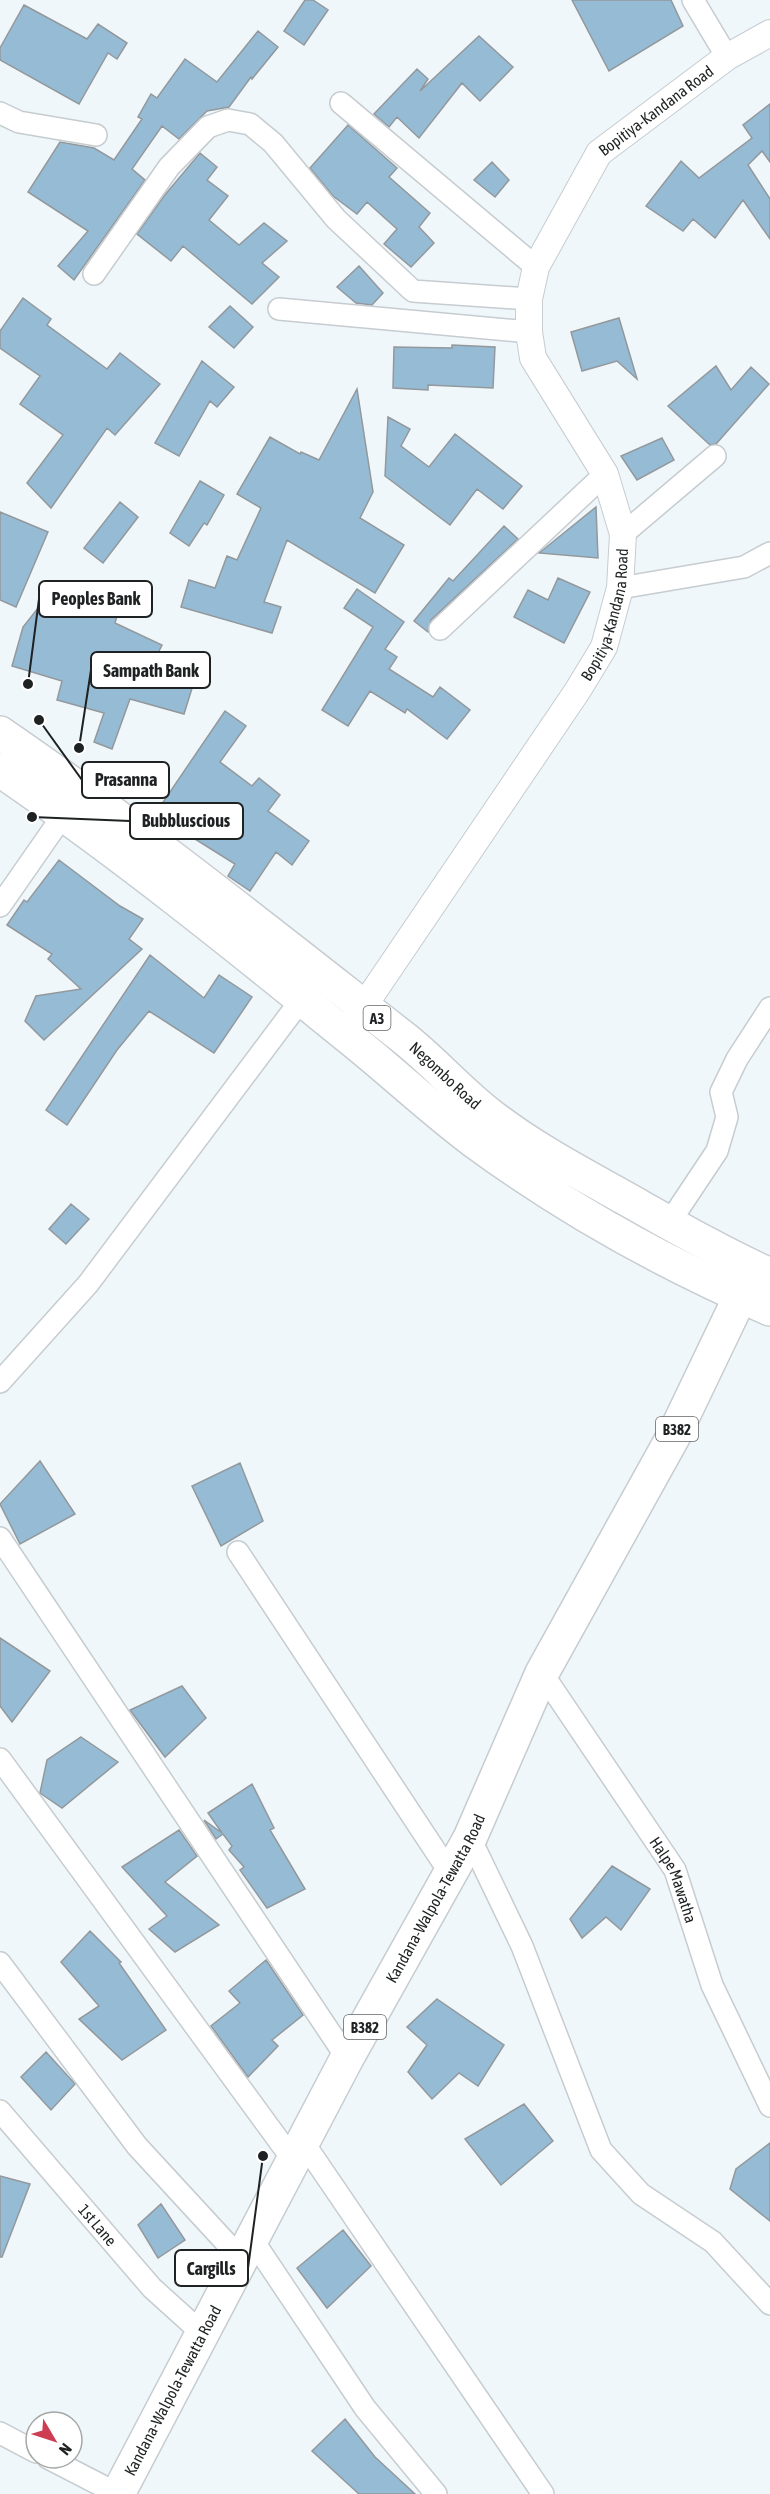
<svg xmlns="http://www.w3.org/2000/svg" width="770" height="2494" font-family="'Asap Condensed',sans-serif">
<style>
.building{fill:#96bcd5;stroke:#92989c;stroke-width:1.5}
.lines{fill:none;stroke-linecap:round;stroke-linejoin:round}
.minor-casing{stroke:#c6ccd0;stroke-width:24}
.tertiary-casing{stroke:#c6ccd0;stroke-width:28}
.primary-casing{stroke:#c6ccd0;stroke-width:36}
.trunk-casing{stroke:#c6ccd0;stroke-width:36}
.minor{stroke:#fff;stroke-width:21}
.tertiary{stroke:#fff;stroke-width:26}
.primary{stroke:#fff;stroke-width:33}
.trunk{stroke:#fff;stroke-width:33}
.labels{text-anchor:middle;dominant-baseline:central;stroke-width:4.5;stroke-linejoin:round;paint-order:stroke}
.shield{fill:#fff;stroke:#626465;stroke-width:1.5}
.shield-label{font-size:15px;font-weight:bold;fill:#1f2223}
.street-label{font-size:16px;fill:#1f2223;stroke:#fff}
.leader{fill:none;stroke:#1f2223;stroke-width:2}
.callout-dot{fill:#1f2223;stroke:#fff;stroke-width:2}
.callout{fill:#fff;stroke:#1f2223;stroke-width:2}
.callout-label{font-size:18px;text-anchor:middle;font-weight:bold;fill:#1f2223}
</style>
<rect width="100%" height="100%" fill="#f0f7fb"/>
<!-- building -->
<path class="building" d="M305 0H313L328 10 304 45 284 31Z
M572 0H671L683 26 609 71Z
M24 5 87 39 98 24 127 43 117 59 108 53 79 104 0 60V48Z
M258 31 278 47 252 79 251 77 229 107 207 111 179 139 162 126 132 169 145 180 74 280 58 266 88 231 28 192 60 142 94 148 114 160 142 119 138 117 151 94 157 98 185 59 217 82Z
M479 36 513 67 480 101 462 83 419 138 397 117 389 127 374 114 417 69 428 79 420 91Z
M770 104V162L762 151 748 165 770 199V239L743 200 715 238 693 219 683 231 646 206 681 161 699 178 752 138 743 125Z
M348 125 397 168 389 177 430 213 419 227 434 243 411 267 384 244 397 229 367 202 357 214 333 196 310 168Z
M200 153 217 167 207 180 228 196 209 220 239 245 264 223 287 241 262 263 279 277 252 304 183 246 171 261 137 234 164 196Z
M492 162 509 180 495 197 474 180Z
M359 266 383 293 372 305 356 303 337 287Z
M23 298 51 319 47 325 107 369 120 353 160 384 115 435 107 428 51 508 27 483 63 435 20 404 40 376 0 348V331Z
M230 306 253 327 234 348 209 327Z
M619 318 637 379 617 361 582 371 571 332Z
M452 345 495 347 493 388 428 385V390L393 388 394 347 452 348Z
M202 361 234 387 217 407 210 401 179 456 155 443Z
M716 366 731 390 751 367 769 384 716 444 710 445 668 406Z
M357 389 373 492 360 518 404 545 375 593 287 540 264 602 281 607 272 633 181 607 189 580 215 588 227 556 237 560 261 508 237 494 270 437 300 454 301 452 319 460Z
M388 417 410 429 401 446 429 467 455 434 522 486 503 509 477 489 450 525 385 476Z
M662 438 674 460 637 480 621 456Z
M200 481 224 495 207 525 204 523 189 546 170 533Z
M120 502 138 517 103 563 84 548Z
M596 507 598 558 539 553 544 549Z
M0 512 48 532 16 607 0 600Z
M504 526 518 539 431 620 428 632 414 621 449 578 453 581Z
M558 578 590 592 564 643 514 617 528 590 548 600Z
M357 589 404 622 385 649 397 657 389 669 433 697 440 687 470 710 447 739 407 709 405 713 370 691 348 726 322 710 373 627 344 608Z
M42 603 80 613 82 607 117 616 115 623 162 645 156 657 198 669 184 714 130 699 112 749 94 742 104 713 57 700 62 681 12 666 23 627Z
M225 711 246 726 220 762 252 786 259 778 280 795 268 811 309 841 292 865 276 852 250 891 228 876 235 864 155 814Z
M59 860 120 906 143 919 129 939 142 949 44 1040 25 1021 36 996 81 989 48 959 52 954 7 925 24 900 27 902Z
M150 955 204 998 219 975 252 997 214 1053 149 1011 117 1050 67 1125 46 1110Z
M71 1204 89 1219 66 1244 49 1229Z
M40 1461 75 1514 20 1544 0 1504Z
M240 1463 263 1521 221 1546 192 1486Z
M0 1638 50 1671 12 1722 0 1706Z
M182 1686 206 1718 165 1757 130 1710Z
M81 1737 118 1762 62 1808 40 1793 47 1760Z
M252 1784 274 1828 270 1830 305 1889 267 1908 240 1870 244 1867 229 1850 232 1846 223 1834 216 1839 204 1820 222 1833 208 1813Z
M179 1830 197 1856 165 1882 219 1925 175 1952 149 1929 167 1916 122 1867Z
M612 1866 650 1889 621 1930 606 1917 582 1938 570 1919Z
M90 1931 121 1962 119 1963 166 2030 122 2060 79 2019 99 2006 61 1962Z
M266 1960 303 2015 272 2040 278 2046 248 2077 211 2026 240 2003 229 1991Z
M437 1999 504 2045 478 2086 459 2073 432 2099 408 2072 427 2045 407 2027Z
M46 2052 75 2084 51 2110 21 2077Z
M524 2104 553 2141 501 2185 465 2139Z
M770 2143V2221L730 2189 736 2169Z
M0 2176 30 2184 2 2257H0Z
M161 2204 185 2240 158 2258 138 2225Z
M343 2230 371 2266 327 2308 297 2268Z
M345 2419 375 2457 415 2494H359L312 2451Z"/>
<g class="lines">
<defs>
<g id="minor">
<path d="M693 0 727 57"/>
<path d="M341 103 536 267"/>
<path d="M0 113 19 122 96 135"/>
<path d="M94 274 169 167 208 127 228 120 250 124 273 143 336 219 413 291 529 299"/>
<path d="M279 309 529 332"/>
<path d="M623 534 715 456"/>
<path d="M620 588 744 567 770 553"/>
<path d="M440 629 605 474"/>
<path d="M0 906 64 814"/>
<path d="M669 1223 717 1151 727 1117 721 1092 737 1059 770 1008"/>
<path d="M0 1382 88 1284 301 1000"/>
<path d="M0 1538 347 2058"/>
<path d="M238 1552 450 1873"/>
<path id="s1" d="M542 1673 675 1870 712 1985 770 2106"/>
<path d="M0 1759 293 2160"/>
<path d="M470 1838 522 1946 601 2150 641 2194 713 2242 770 2304"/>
<path d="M0 1963 137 2146 242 2260"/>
<path id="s2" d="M0 2111 152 2288 203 2334"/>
<path d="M303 2142 543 2494"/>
<path d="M252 2239 365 2408 436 2494"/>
<path d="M0 2433 36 2452"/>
<path d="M48 2458 118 2494"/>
</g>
<g id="tertiary">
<path id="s3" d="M353 1022 578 690 604 647 620 588 623 534 605 474 533 358 529 332V299L536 267 599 153 727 57 770 33"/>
</g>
<g id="primary">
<path id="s4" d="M118 2494 347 2058 470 1838 542 1673 673 1437 752 1272"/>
</g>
<g id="trunk">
<path id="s5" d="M0 733C140 829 272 935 405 1039 435 1063 460 1092 490 1115 531 1147 578 1172 623 1197 671 1224 719 1252 770 1275"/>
<path d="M0 770C120 852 234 944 346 1035 389 1069 430 1108 474 1141 565 1208 666 1264 770 1309"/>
</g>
</defs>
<!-- minor casing -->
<use href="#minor" class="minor-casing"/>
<!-- tertiary casing -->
<use href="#tertiary" class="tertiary-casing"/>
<!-- primary casing -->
<use href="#primary" class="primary-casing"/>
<!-- trunk casing -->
<use href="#trunk" class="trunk-casing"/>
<!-- minor -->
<use href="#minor" class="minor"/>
<!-- tertiary -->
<use href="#tertiary" class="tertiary"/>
<!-- primary -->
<use href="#primary" class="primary"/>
<!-- trunk -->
<use href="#trunk" class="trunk"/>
</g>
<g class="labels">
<!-- shield labels -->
<g class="shield">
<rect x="363.5" y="1006" width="27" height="24" rx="4.5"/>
<rect x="656" y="1417" width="42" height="24" rx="4.5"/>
<rect x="344" y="2015" width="42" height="24" rx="4.5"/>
</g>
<g class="shield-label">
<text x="377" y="1018">A3</text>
<text x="677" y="1429">B382</text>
<text x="365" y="2027">B382</text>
</g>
<!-- street labels -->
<g class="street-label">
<text stroke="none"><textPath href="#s3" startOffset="1059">Bopitiya-Kandana Road</textPath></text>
<text stroke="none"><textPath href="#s3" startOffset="483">Bopitiya-Kandana Road</textPath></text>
<text stroke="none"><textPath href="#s5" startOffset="562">Negombo Road</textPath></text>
<text stroke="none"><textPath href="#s1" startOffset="246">Halpe Mawatha</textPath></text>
<text stroke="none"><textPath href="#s4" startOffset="675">Kandana-Walpola-Tewatta Road</textPath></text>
<text stroke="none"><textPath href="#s2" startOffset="150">1st Lane</textPath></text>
<text stroke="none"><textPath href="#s4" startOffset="117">Kandana-Walpola-Tewatta Road</textPath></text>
</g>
</g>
<!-- callouts -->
<path class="leader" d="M28 684L39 599M79 748L91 670M39 720L82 780M32 817L130 821M263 2156L248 2268"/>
<g class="callout-dot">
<circle cx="28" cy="684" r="6"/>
<circle cx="79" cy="748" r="6"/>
<circle cx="39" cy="720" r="6"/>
<circle cx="32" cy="817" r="6"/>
<circle cx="263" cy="2156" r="6"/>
</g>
<g class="callout">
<rect x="39" y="581" width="113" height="36" rx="6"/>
<rect x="91" y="652" width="119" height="36" rx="6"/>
<rect x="82" y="762" width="87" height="36" rx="6"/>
<rect x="130" y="803" width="113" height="36" rx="6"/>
<rect x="175" y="2250" width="73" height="36" rx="6"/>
</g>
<g class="callout-label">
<text x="96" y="605">Peoples Bank</text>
<text x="151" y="677">Sampath Bank</text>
<text x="126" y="786">Prasanna</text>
<text x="186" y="827">Bubbluscious</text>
<text x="211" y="2275">Cargills</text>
</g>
<!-- north arrow -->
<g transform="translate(54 2440) rotate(129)"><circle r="28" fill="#ffffff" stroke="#a5a7a7" stroke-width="1.5"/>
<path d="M0-4.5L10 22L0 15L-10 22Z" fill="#ce3d51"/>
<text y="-9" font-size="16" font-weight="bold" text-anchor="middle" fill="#1f2223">N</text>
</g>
</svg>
